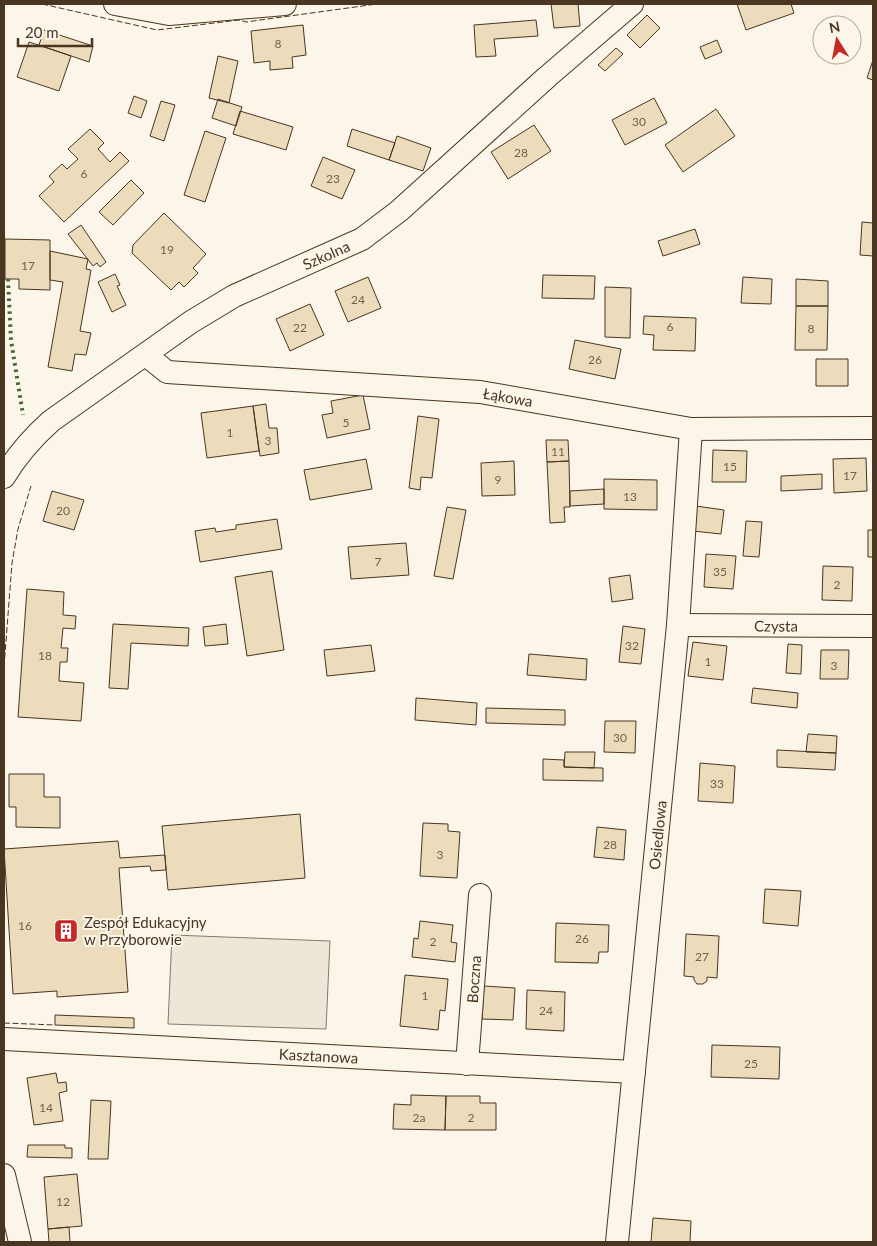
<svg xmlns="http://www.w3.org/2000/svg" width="877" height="1246" font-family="Lato,sans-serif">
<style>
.green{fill:#ede6d9;stroke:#887966}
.building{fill:#ecdcbc;stroke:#4a3520}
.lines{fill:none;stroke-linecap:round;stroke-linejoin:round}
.minor-casing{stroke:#4a3520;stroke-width:24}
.minor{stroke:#fbf6e9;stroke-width:22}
.hedge{stroke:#436837;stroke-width:4;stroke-dasharray:2.5 4;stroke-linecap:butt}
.fence{stroke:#4a3520;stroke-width:1;stroke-dasharray:6 2.5;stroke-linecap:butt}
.labels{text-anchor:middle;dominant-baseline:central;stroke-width:4;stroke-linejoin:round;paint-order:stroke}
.number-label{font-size:12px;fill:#725f47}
.street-label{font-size:15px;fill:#4a3520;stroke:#fbf6e9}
.poi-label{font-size:15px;fill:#4a3520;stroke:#fbf6e9;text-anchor:start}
</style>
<rect width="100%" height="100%" fill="#fbf6e9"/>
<!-- green -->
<path class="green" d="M172 935 330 941 326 1029 168 1024Z"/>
<!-- building -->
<path class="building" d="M551 4H578L580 26 554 28Z
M737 4H791L794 13 746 30Z
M647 15 660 28 640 48 627 35Z
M536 20 538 36 494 39 496 56 476 57 474 25Z
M303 25 306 55 292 57 293 68 270 70V61L254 63 251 31Z
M44 30 93 46 89 62 39 45Z
M717 40 722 52 705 59 700 47Z
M29 42 71 56 59 91 17 77Z
M616 48 623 54 605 71 598 65Z
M218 56 238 61 229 103 209 98Z
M873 60V80L867 78Z
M134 96 147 101 141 118 128 113Z
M654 98 667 123 625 145 612 120Z
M218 99 242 107 236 126 212 118Z
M161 101 175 105 164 141 150 136Z
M716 109 735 136 683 172 665 145Z
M240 111 293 127 286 150 233 134Z
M534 125 551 151 508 179 491 152Z
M90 129 104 143 98 149 110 162 120 152 129 161 64 222 39 196 54 182 49 176 62 164 67 169 78 159 68 149Z
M352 129 395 143 389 160 347 146Z
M205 131 226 138 205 202 184 195Z
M397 136 431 148 423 171 389 160Z
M323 157 355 170 342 199 311 186Z
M131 180 144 193 113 225 99 212Z
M164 213 206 254 193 268 198 273 184 287 179 282 171 290 132 253 133 245Z
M862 222 873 223V256L860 255Z
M81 225 106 262 100 267 97 263 93 266 68 234Z
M695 229 700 244 663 256 658 241Z
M5 239 50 240V290L19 289V279H5Z
M50 251 88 259 86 269 91 270 80 331 91 333 86 355 75 354 72 371 48 367 63 282 50 280Z
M115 274 120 285 117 286 126 305 112 312 98 282Z
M543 275 595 276 594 299 542 298Z
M368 277 381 308 348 322 335 291Z
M743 277 772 279 771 304 741 303Z
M796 279 828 281V306H796Z
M605 287 631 288 630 338 605 337Z
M310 304 324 335 290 351 276 319Z
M796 306H828L827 350H795Z
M644 316 696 318 695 351 653 350 654 335 643 334Z
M575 340 621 349 615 379 569 369Z
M816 359H848V386H816Z
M363 395 370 429 327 438 322 415 333 413 331 401Z
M266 404 269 428H277L279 453 260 456 253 406Z
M253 406 259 451 207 458 201 413Z
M418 416 439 419 432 478 421 477 420 490 409 488Z
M546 440H568L569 461 547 462Z
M713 450 747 451 746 482H712Z
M866 458 867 491 834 493 833 459Z
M366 459 372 489 310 500 304 470Z
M514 461 515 495 482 496 481 463Z
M569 461 570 507H564L565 522 550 523 547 462Z
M822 474V489L781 491V476Z
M604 479 657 480V510L604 509Z
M604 489V504L570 506V491Z
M52 491 84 500 74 530 43 521Z
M696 506 724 510 721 534 693 531Z
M447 507 466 510 453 579 434 576Z
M277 519 282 549 200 562 195 531 215 528 216 532 236 529V525Z
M746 521 762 522 759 557 743 556Z
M868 530H873V557H868Z
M406 543 409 575 351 579 348 547Z
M706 554 736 556 733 589 704 587Z
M823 566 853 567 852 601 822 600Z
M272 571 284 650 247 656 235 577Z
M630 575 633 599 612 602 609 578Z
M27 589 64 592 63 615 76 616 75 629 63 628 61 648H68L67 662H60L59 681 84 683 81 721 18 717Z
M113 624 189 628 188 646 131 643 128 689 109 688Z
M226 624 228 644 205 646 203 627Z
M623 626 645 629 641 664 619 662Z
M693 642 727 646 723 680 688 676Z
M788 644 802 645 801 674 786 673Z
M371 645 375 671 327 676 324 650Z
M821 650H849L848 679H820Z
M529 654 587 659 586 680 527 675Z
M753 688 798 693 797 708 751 703Z
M416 698 477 703 476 725 415 720Z
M486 708 565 710V725L486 723Z
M605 721H636L635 753 604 752Z
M808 734 837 736 836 753 806 752Z
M777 750 836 753 835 770 777 767Z
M565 752H595L594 768 564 767Z
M543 759 564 760V767L603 768V781L543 780Z
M700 763 735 766 733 803 698 801Z
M9 774H44V797H60V828L16 827V807H9Z
M300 814 305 878 168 890 162 826Z
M423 823 448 824V831L460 832 457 878 420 876Z
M597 827 626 830 624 860 594 857Z
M118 841 120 858 165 855 166 870 151 871 150 866 119 868 128 992 57 997V991L13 994 4 849Z
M765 889 801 891 798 926 763 923Z
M420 921 453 925 451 942 457 943 455 962 412 957 414 938 418 939Z
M556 923 609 925 608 952H599L598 963 555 962Z
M686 934 719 936 717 978 707 977V981L703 984H697L694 980V977L684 976Z
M405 975 448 979 445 1011 440 1010 438 1030 400 1026Z
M484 986 515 988 513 1020 482 1019Z
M527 990 565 992 564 1031 526 1029Z
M55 1015 134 1018V1028L55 1025Z
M712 1045 780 1047 779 1079 711 1077Z
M56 1073 58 1083 66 1082 67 1091 59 1093 63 1121 34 1125 27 1078Z
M411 1095 446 1096 445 1130 393 1129 394 1104 411 1105Z
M446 1096H480V1103H496V1130H445Z
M91 1100 111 1101 108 1159H88Z
M28 1145H65V1148H72V1158L27 1157Z
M77 1174 82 1226 48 1229 44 1177Z
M653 1218 691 1221 690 1242H651Z
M69 1227 70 1242H49L48 1229Z"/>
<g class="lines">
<defs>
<g id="minor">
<path d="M115 4 169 14 285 4"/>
<path id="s1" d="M146 355 167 372 480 392 691 429 873 428"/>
<path id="s2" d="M4 477C17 455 32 438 51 421L191 322 234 296 362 239 399 211 547 77 632 4"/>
<path id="s3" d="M678 625 873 626"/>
<path id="s4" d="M4 1039 634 1072"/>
<path id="s5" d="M467 1064 480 895"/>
<path d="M4 1175 20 1242"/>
<path id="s6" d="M617 1242 678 625 691 429"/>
</g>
</defs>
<!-- minor casing -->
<use href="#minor" class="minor-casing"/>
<!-- minor -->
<use href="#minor" class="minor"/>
<!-- hedge -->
<path class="hedge" d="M8 279 11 340 23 415"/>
<!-- fence -->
<path class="fence" d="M42 4 157 30 239 20 246 22 377 4
M4 667 12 563 18 529 31 486
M4 1023 55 1025"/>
</g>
<!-- icons -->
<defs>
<symbol id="building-square" viewBox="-11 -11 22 22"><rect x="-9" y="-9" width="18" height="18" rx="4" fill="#c62828" stroke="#fbf6e9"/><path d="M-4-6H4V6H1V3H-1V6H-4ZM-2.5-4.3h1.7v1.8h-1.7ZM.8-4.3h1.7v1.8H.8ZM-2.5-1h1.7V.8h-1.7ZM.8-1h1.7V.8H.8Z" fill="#fff"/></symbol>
</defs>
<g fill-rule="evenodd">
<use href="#building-square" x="52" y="917" width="28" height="28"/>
</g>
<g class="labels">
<!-- number labels -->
<g class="number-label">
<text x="278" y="43">8</text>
<text x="639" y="121">30</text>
<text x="521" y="152">28</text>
<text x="84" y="173">6</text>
<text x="333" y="178">23</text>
<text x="167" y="249">19</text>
<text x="28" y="265">17</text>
<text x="358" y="299">24</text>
<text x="670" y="326">6</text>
<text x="300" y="327">22</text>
<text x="811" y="328">8</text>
<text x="595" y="359">26</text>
<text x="346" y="422">5</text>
<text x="230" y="432">1</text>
<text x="268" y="440">3</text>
<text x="558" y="451">11</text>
<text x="730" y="466">15</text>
<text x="850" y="475">17</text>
<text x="498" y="479">9</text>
<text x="630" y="496">13</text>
<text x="63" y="510">20</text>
<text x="378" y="561">7</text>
<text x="720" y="571">35</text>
<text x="837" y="584">2</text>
<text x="632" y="645">32</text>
<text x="45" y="655">18</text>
<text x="708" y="661">1</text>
<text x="834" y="665">3</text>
<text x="620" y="737">30</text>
<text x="717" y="783">33</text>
<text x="610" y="844">28</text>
<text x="440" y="854">3</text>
<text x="25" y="925">16</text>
<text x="582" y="938">26</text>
<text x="433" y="941">2</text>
<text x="702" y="956">27</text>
<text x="425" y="995">1</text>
<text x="546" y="1010">24</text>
<text x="751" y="1063">25</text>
<text x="46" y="1107">14</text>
<text x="419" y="1117">2a</text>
<text x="471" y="1117">2</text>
<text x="63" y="1201">12</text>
</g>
<!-- street labels -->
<g class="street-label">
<text stroke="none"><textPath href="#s2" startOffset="396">Szkolna</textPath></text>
<text stroke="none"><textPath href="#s1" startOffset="369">Łąkowa</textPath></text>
<text stroke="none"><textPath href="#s3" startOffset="98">Czysta</textPath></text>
<text stroke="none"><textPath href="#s6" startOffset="409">Osiedlowa</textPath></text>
<text stroke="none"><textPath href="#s5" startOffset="85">Boczna</textPath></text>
<text stroke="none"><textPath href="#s4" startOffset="315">Kasztanowa</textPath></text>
</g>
<!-- poi labels -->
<g class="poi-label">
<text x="84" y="922">Zespół Edukacyjny<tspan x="84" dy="17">w Przyborowie</tspan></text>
</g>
</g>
<!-- border -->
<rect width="877" height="1246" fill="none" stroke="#4a3520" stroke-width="10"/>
<!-- north arrow -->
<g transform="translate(837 40) rotate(349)"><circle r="24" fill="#fbf6e9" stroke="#b4a999"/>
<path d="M0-4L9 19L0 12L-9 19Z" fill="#c62828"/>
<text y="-8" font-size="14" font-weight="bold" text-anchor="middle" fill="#4a3520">N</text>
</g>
<!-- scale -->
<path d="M18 38v8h74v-8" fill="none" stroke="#4a3520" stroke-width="2.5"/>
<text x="25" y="38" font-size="15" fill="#4a3520" stroke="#fbf6e9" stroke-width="4" paint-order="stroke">20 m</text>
</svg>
